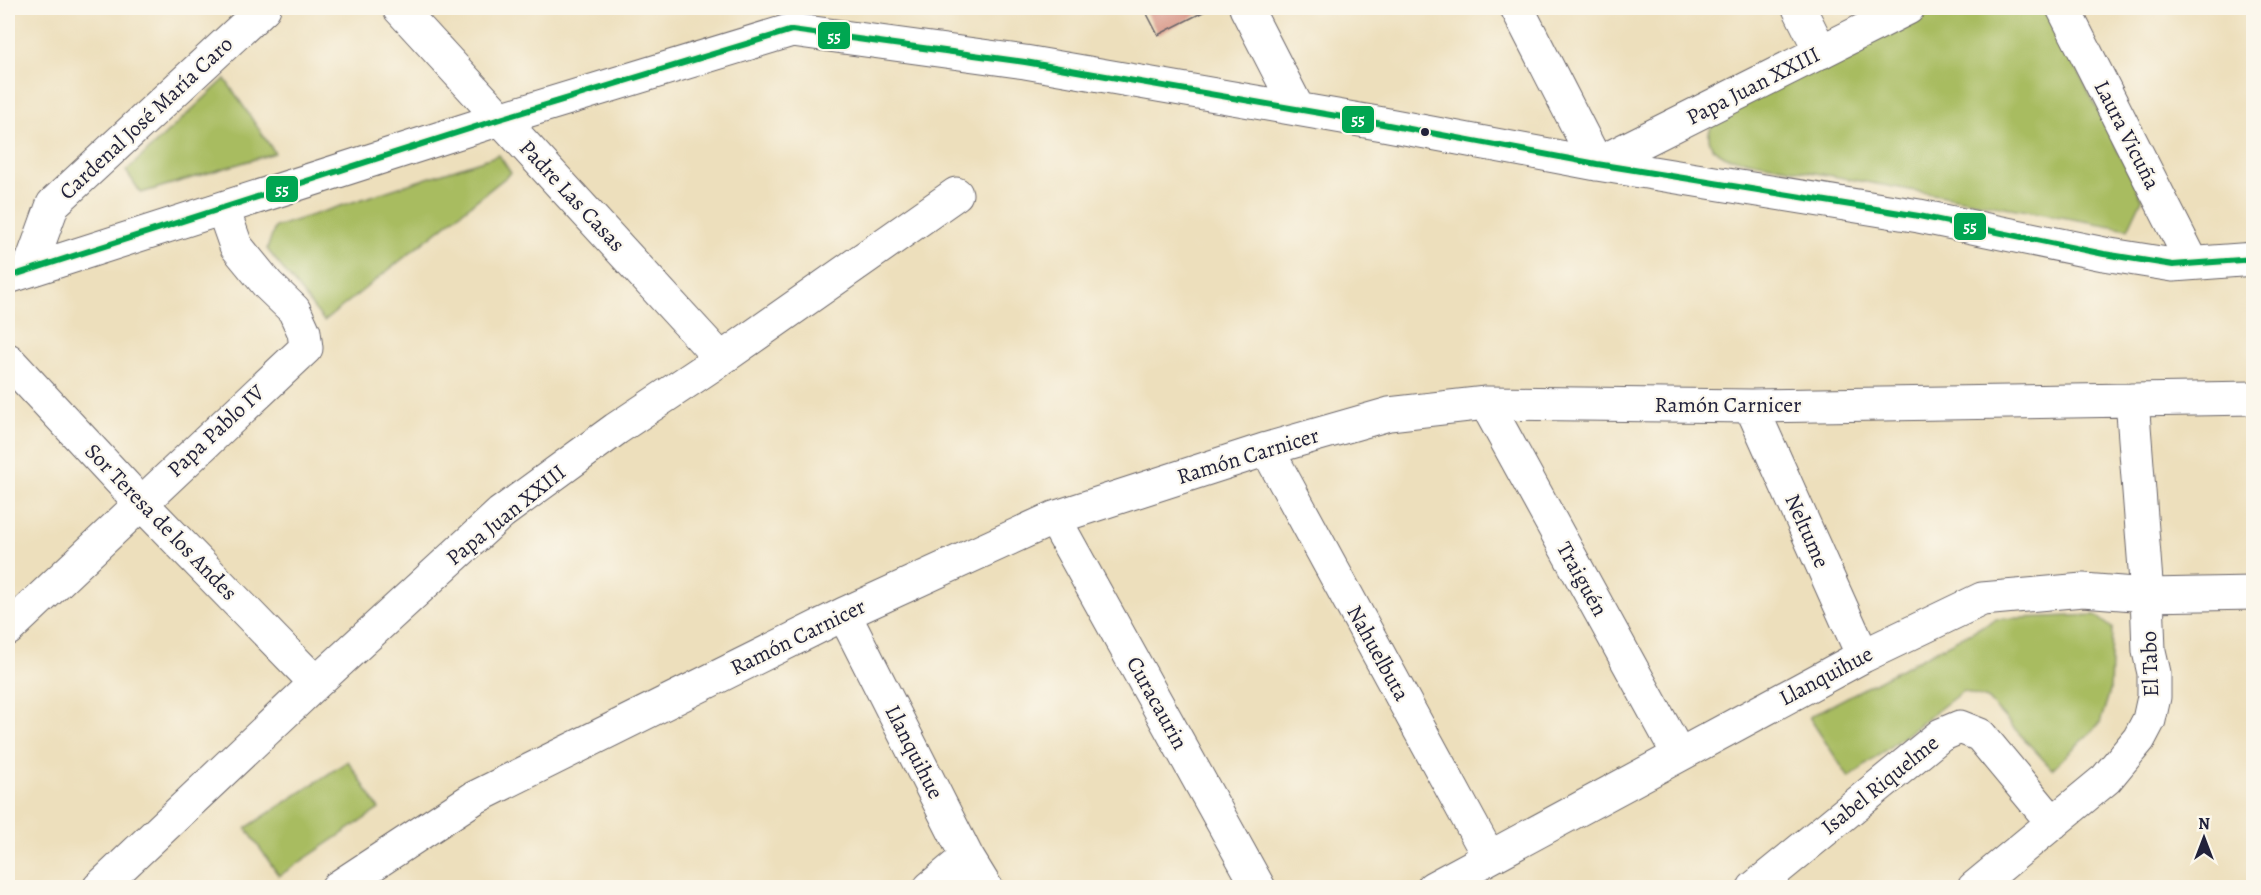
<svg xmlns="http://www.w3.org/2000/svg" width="2261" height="895" font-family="Alegreya,serif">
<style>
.green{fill:#a8bc60;stroke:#656f4e;stroke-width:1.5}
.building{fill:#d79485}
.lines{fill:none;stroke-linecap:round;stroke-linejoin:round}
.minor-casing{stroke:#696468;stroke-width:35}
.minor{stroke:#fff;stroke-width:33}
.bus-1-casing{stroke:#fbf7ec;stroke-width:10}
.bus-1{stroke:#00a651;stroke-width:6}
.bus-dot{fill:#22223b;stroke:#fbf7ec;stroke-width:2}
.labels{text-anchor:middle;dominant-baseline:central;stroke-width:4.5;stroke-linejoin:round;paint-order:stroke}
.street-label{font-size:22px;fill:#22223b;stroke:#fbf7ec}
.line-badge{stroke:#fbf7ec;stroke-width:2}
.badge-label{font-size:16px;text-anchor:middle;font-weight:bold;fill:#fff}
</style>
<rect width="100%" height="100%" fill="#fbf7ec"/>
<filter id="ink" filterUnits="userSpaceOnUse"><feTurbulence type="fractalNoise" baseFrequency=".0167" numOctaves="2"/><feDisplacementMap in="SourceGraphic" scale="12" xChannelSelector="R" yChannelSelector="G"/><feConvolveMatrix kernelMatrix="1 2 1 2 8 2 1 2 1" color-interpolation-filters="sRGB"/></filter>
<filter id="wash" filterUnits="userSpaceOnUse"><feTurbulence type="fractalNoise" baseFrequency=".008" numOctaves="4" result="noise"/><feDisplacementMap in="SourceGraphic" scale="24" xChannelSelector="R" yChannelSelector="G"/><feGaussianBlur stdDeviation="1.35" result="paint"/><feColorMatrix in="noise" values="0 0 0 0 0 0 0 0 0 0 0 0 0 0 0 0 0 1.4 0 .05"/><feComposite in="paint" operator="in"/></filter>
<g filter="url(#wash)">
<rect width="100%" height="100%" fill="#eddfbc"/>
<!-- green -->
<path class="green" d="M1935 8H2047L2142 199 2128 229 1726 157 1713 149C1706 137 1708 128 1718 118Z
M225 79 275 153 141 193 126 171Z
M499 155 511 173 324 321 267 249 275 227Z
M2095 615 2112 628 2110 691 2100 723 2052 769 1987 699 1963 691 1849 778 1809 717 1996 619Z
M348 761 379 809 279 876 246 828Z"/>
<g id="blocks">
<!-- building -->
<path class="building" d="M1144 8H1211L1158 35Z"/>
</g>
</g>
<g filter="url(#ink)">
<use href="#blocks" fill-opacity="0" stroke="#696468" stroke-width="1.5"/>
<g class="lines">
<defs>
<path id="minor" d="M399 8 721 359
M1246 8 1298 109
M1517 8 1597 164 1908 8
M1799 8 1821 52
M2063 8 2192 262
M29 270 53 204 264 8
M8 277 500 119 792 30 1025 62 1383 124 1597 164 1919 216 2104 254 2173 265 2254 259
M8 360 140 502 316 683
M1486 403 1679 755
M1751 406 1863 656
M1267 449 1489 857
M1054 518 1259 888
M844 614 967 857 986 888
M8 629 306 348 304 332 294 310 268 285 236 246 223 209
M99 888 316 683 501 513 616 429 721 359 956 194
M337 888 474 798 844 614 1054 518 1267 449 1389 414 1486 403 1751 406 2254 398
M930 888 967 857
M1433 888 1863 656 1982 599 2083 590 2147 595 2254 593
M1754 888 1941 735 1960 727 1980 735 2053 823
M1974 888 2106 779 2139 739 2149 720 2154 697V673L2149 651 2147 595 2132 400"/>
</defs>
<!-- minor casing -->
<use href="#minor" class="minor-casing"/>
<!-- minor -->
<use href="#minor" class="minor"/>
<defs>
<path id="bus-1" d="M8 277 500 119 792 30 1025 62 1383 124 1597 164 1919 216 2104 254 2173 265 2254 259"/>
</defs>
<!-- bus-1 casing -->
<use href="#bus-1" class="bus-1-casing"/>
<!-- bus-1 -->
<use href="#bus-1" class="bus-1"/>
</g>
</g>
<!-- markers -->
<circle class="bus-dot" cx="1425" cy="132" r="5"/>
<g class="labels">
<!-- street labels -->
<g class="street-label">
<text transform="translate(1753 86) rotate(-27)">Papa Juan XXIII</text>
<text transform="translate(146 118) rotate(-43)">Cardenal José María Caro</text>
<text transform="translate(2127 135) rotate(63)">Laura Vicuña</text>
<text transform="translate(572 196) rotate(47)">Padre Las Casas</text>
<text x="1728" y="405">Ramón Carnicer</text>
<text transform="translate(216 431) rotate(-43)">Papa Pablo IV</text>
<text transform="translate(1248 456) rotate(-17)">Ramón Carnicer</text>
<text transform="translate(506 515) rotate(-39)">Papa Juan XXIII</text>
<text transform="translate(161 522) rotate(46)">Sor Teresa de los Andes</text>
<text transform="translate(1807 531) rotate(66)">Neltume</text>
<text transform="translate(1582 579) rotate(61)">Traiguén</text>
<text transform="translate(798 637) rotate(-26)">Ramón Carnicer</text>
<text transform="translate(1378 653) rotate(61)">Nahuelbuta</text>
<text transform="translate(2150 664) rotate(-92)">El Tabo</text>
<text transform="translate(1826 676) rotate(-28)">Llanquihue</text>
<text transform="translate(1157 703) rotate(61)">Curacaurin</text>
<text transform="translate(914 752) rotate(63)">Llanquihue</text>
<text transform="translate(1880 785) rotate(-39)">Isabel Riquelme</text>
</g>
</g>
<g class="line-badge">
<rect x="817" y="21" width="34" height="29" rx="6" fill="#00a651"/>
<rect x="1341" y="105" width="34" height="29" rx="6" fill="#00a651"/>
<rect x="265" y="175" width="34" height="28" rx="6" fill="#00a651"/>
<rect x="1953" y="212" width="34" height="29" rx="6" fill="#00a651"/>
</g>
<g class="badge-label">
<text x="834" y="42">55</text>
<text x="1358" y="125">55</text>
<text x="282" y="195">55</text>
<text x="1970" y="232">55</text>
</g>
<!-- margin -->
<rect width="2261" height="895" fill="none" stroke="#fbf7ec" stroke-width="30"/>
<!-- north arrow -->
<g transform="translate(2204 838)" stroke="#fbf7ec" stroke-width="4.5" paint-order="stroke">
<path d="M0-4.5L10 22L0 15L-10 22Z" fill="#22223b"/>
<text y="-9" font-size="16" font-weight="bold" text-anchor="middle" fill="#22223b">N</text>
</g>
</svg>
